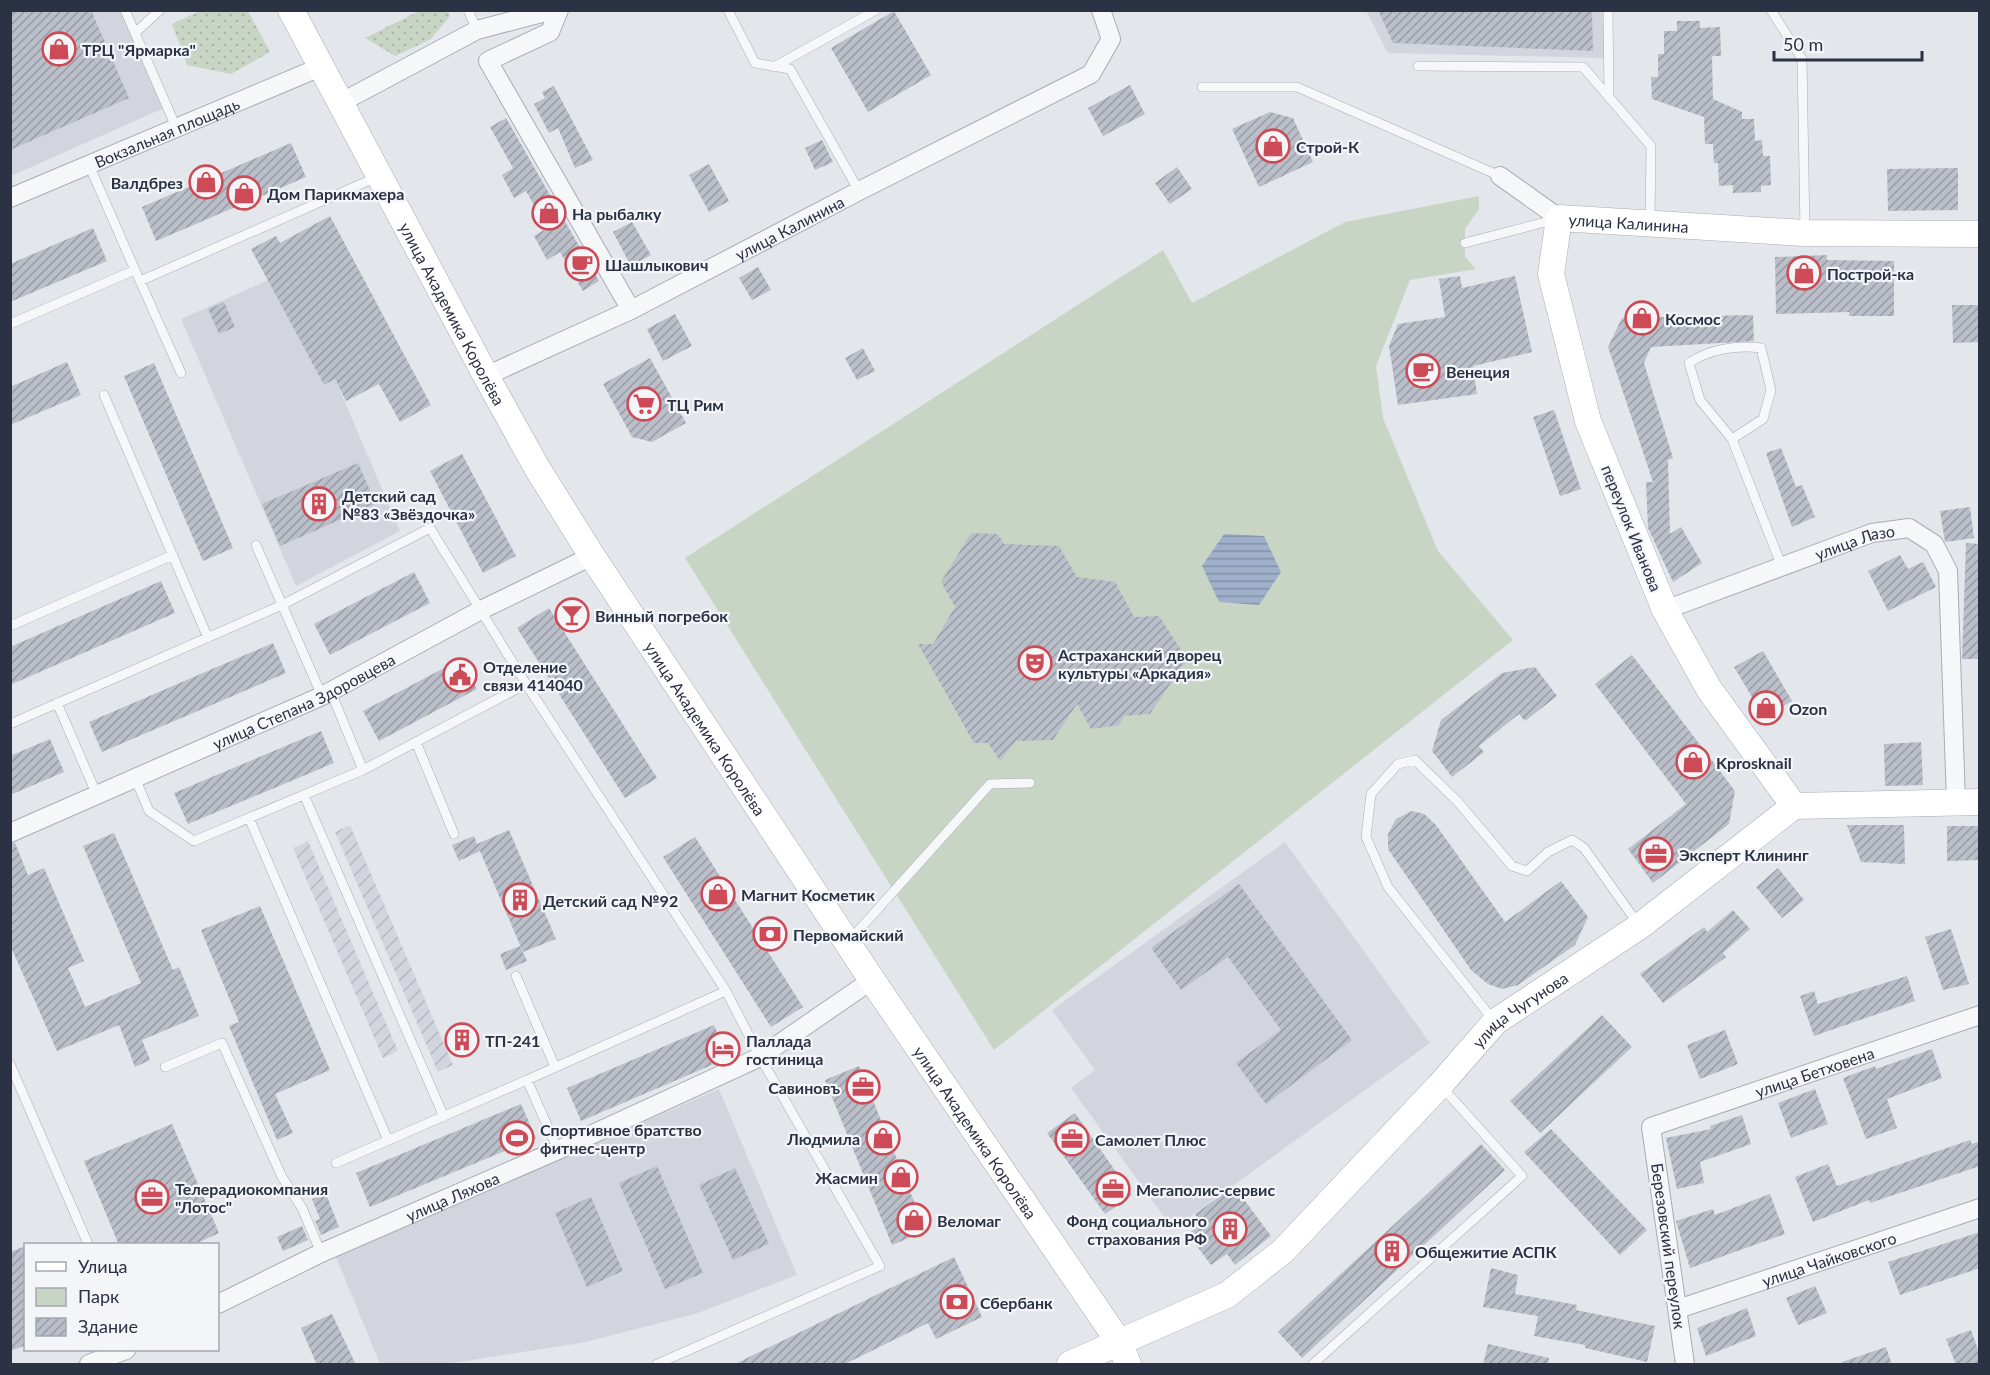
<svg xmlns="http://www.w3.org/2000/svg" width="1990" height="1375" font-family="Lato,sans-serif">
<style>
.built{fill:#d2d5dd}
.industrial{fill:url(#industrial-furrows)}
.grass{fill:url(#grass-dots)}
.green{fill:#c8d5c5}
.water{fill:url(#water-rules)}
.building{fill:url(#building-hatch)}
.lines{fill:none;stroke-linecap:round;stroke-linejoin:round}
.lane-casing{stroke:#a8acb6;stroke-width:10}
.street-casing{stroke:#a8acb6;stroke-width:20}
.secondary-casing{stroke:#a8acb6;stroke-width:27}
.lane{stroke:#f6f7f9;stroke-width:9}
.street{stroke:#f6f7f9;stroke-width:18}
.secondary{stroke:#fff;stroke-width:26}
.labels{text-anchor:middle;dominant-baseline:central;stroke-width:4.5;stroke-linejoin:round;paint-order:stroke}
.poi-label{font-size:16px;font-weight:bold;fill:#2b3244;stroke:#f3f5f8;text-anchor:start}
.street-label{font-size:16px;fill:#2b3244;stroke:#f3f5f8}
</style>
<defs>
<pattern id="industrial-furrows" width="10" height="10" patternUnits="userSpaceOnUse" patternTransform="scale(1.5)"><rect width="10" height="10" fill="#d2d5dd"/><path d="M-1 1l2-2M0 10L10 0M9 11l2-2" fill="none" stroke="#b4b7bf"/></pattern>
<pattern id="grass-dots" width="8" height="8" patternUnits="userSpaceOnUse" patternTransform="scale(1.5)"><rect width="8" height="8" fill="#c8d5c5"/><path d="M2 2h.1M6 6h.1" fill="none" stroke="#acb7aa" stroke-width="1.8" stroke-linecap="round"/></pattern>
<pattern id="water-rules" width="6" height="5" patternUnits="userSpaceOnUse" patternTransform="scale(1.5)"><rect width="6" height="5" fill="#9fb1ca"/><path d="M0 2.5h6" fill="none" stroke="#8291a6"/></pattern>
<pattern id="building-hatch" width="6" height="6" patternUnits="userSpaceOnUse" patternTransform="scale(1.5)"><rect width="6" height="6" fill="#bbbfc9"/><path d="M-1 1l2-2M0 6l6-6M5 7l2-2" fill="none" stroke="#989ca5"/></pattern>
</defs>
<rect width="100%" height="100%" fill="#e3e6eb"/>
<!-- built -->
<path class="built" d="M11 11H121L164 108 11 176Z
M1366 11H1603L1606 58 1388 53Z
M268 280 324 385 335 379 400 531 296 586 181 319Z
M1285 842 1430 1043 1173 1229 1071 1088 1095 1070 1052 1010Z
M719 1089 797 1275 695 1314 581 1343 446 1364H380L336 1257Z"/>
<!-- industrial -->
<path class="industrial" d="M350 825 453 1065 438 1072 335 832Z
M308 841 398 1051 383 1058 293 848Z"/>
<!-- grass -->
<path class="grass" d="M202 10 248 11 270 52 231 74 187 65 172 24Z
M419 11H448L450 16 431 39 395 56 365 38Z"/>
<!-- green -->
<path class="green" d="M1479 196V209L1465 229V257L1476 269 1410 280 1376 366 1383 418 1438 551 1513 640 994 1050 685 558 1163 250 1192 303 1345 222Z"/>
<!-- water -->
<path class="water" d="M1224 534 1264 536 1281 572 1259 605 1219 602 1202 566Z"/>
<!-- building -->
<path class="building" d="M10 10H91L129 98 10 150Z
M1378 10H1592L1593 51 1393 43Z
M894 11 931 75 868 112 831 48Z
M1677 21H1700V28L1720 27 1721 56H1712L1713 99 1742 112V119H1754L1755 141 1762 140 1763 156H1770L1771 185 1761 186V192L1733 193V185L1719 186 1718 163H1714L1713 144H1705L1704 117 1652 99 1651 77H1658V54H1664V31H1677Z
M1130 85 1145 114 1103 136 1088 108Z
M554 86 593 160 575 168 558 128 549 133 534 104 545 98 542 92Z
M1270 112 1293 118 1313 162 1259 187 1232 129Z
M506 118 599 281 583 291 560 252 547 260 534 236 547 228 526 191 514 198 502 175 513 168 490 127Z
M822 140 833 162 815 170 805 148Z
M291 143 306 177 156 241 142 207Z
M709 164 729 201 709 212 689 175Z
M1177 167 1192 189 1170 204 1155 183Z
M1958 168V210L1888 211 1887 169Z
M330 216 431 405 400 422 379 384 346 401 335 379 324 385 251 249 276 236 280 243Z
M632 222 651 255 631 266 613 232Z
M93 228 107 261 10 302V264Z
M1827 255V260L1894 261V316H1849V312L1776 314 1775 257Z
M758 267 771 290 752 300 739 278Z
M1460 276 1462 288 1515 276 1532 352 1473 366 1477 394 1398 405 1389 346 1398 324 1445 317 1439 279Z
M224 302 235 327 219 334 208 309Z
M1952 305H1980V342L1953 343Z
M675 314 692 346 663 361 647 329Z
M1753 315 1754 341 1651 347 1644 363 1673 458 1668 460 1670 534 1681 527 1702 563 1673 582 1648 528 1646 482H1653L1608 347 1622 318Z
M863 348 875 371 857 380 845 358Z
M650 358 686 423 652 442 632 437 603 384Z
M67 362 81 395 10 425V387Z
M154 363 233 548 203 561 124 376Z
M1554 410 1581 489 1560 496 1533 417Z
M1781 448 1796 487 1802 485 1815 517 1792 527 1766 453Z
M462 454 516 556 483 573 430 471Z
M358 463 376 504 280 546 262 504Z
M1970 507 1974 538 1945 542 1940 511Z
M971 533 998 534 1004 544 1059 546 1077 577 1115 582 1134 617 1159 616 1187 659 1150 714 1124 716 1119 725 1091 729 1077 704 1053 740 1016 741 1000 761 988 743H974L918 644H933L955 607 941 582Z
M1966 543 1980 544V659H1962Z
M1900 555 1908 569 1923 562 1936 587 1888 611 1868 571Z
M414 572 430 603 330 655 314 624Z
M161 581 175 613 10 685V647Z
M549 608 657 778 625 798 517 628Z
M273 643 286 673 102 752 89 722Z
M1763 651 1792 701 1764 717 1734 667Z
M1632 655 1735 791 1729 824 1653 883 1628 849 1686 804 1595 684Z
M461 659 477 689 379 741 363 711Z
M1535 667 1557 696 1525 721 1519 714 1479 746 1484 752 1452 777 1432 751 1441 720 1502 673Z
M321 731 334 763 188 824 174 793Z
M50 739 64 772 10 795V756Z
M1921 742 1923 785 1885 786 1884 744Z
M1412 811 1424 814 1436 825 1505 922 1561 881 1588 917 1575 945 1518 985 1502 989 1488 984 1471 970 1388 849V834L1396 819Z
M1847 825H1904L1905 864 1861 862Z
M1947 826H1980V860L1947 861Z
M509 830 556 939 523 952 480 851 459 861 452 845 474 836 477 844Z
M114 833 173 970 179 967 199 1016 142 1040 150 1060 135 1067 119 1025 57 1051 10 945V844L15 843 28 875 44 868 84 961 68 968 85 1007 141 983 83 846Z
M695 837 803 1007 771 1027 663 857Z
M1778 868 1804 900 1782 918 1756 887Z
M1239 884 1352 1040 1266 1104 1236 1063 1281 1030 1228 957 1181 990 1151 948Z
M260 906 330 1070 275 1094 293 1133 277 1140 229 1026 239 1022 201 930Z
M1733 910 1750 929 1723 953 1726 957 1663 1003 1640 974 1704 927 1707 932Z
M1951 929 1969 984 1943 990 1925 937Z
M520 946 527 961 506 970 500 954Z
M1907 976 1915 1001 1814 1036 1800 996 1814 991 1818 1004Z
M1602 1015 1632 1047 1540 1133 1510 1101Z
M714 1025 728 1058 581 1121 567 1088Z
M466 1030 472 1045 458 1050 452 1036Z
M1725 1030 1738 1064 1700 1079 1687 1045Z
M1932 1049 1942 1078 1887 1099 1897 1128 1866 1139 1843 1078 1875 1066 1876 1069Z
M859 1066 926 1231 892 1245 825 1080Z
M1815 1089 1828 1124 1791 1138 1778 1103Z
M521 1104 536 1138 370 1207 356 1173Z
M1075 1113 1132 1195 1105 1214 1047 1133Z
M1742 1115 1751 1144 1700 1162 1704 1183 1677 1189 1666 1138 1711 1129 1710 1126Z
M172 1124 219 1233 193 1245H119L84 1161Z
M1551 1129 1647 1230 1620 1255 1524 1152Z
M1970 1140 1972 1144 1980 1141V1166L1870 1203 1869 1200 1813 1222 1795 1177 1828 1164 1837 1186Z
M1481 1144 1505 1170 1302 1358 1278 1332Z
M657 1166 703 1273 665 1289 619 1183Z
M735 1168 769 1244 733 1260 699 1185Z
M1234 1186 1271 1236 1235 1265 1227 1254 1211 1265 1188 1234 1201 1224 1195 1214Z
M326 1194 339 1227 321 1235 315 1221 320 1219 312 1199Z
M1770 1194 1785 1234 1690 1268 1676 1221 1713 1209 1715 1215Z
M591 1197 623 1271 587 1287 555 1213Z
M302 1226 308 1240 283 1251 277 1237Z
M1980 1232V1268L1900 1295 1888 1262Z
M26 1246V1345L10 1351V1252Z
M954 1257 982 1317 936 1339 928 1323 843 1365H733Z
M1491 1268 1518 1275 1515 1294 1577 1305 1576 1310 1655 1326 1647 1362 1585 1348V1345L1534 1336 1538 1316 1483 1307Z
M1815 1286 1827 1313 1798 1325 1786 1298Z
M1747 1308 1756 1336 1706 1356 1697 1328Z
M332 1314 356 1365H317L301 1328Z
M1971 1330 1980 1355V1365H1956L1946 1339Z
M1488 1344 1549 1358 1548 1365H1483Z
M1886 1347 1892 1365H1843L1842 1362Z"/>
<g class="lines">
<defs>
<path id="lane" d="M125 10 176 127
M468 10 477 30
M728 10 755 63 790 69 859 191
M1608 10 1609 98
M1771 10 1802 59 1805 231
M135 33 160 10
M1418 66 1583 67 1651 146 1650 221
M774 67 876 10
M1202 87H1297L1500 176
M1465 243 1557 219
M135 270 140 281 377 177
M140 281 181 373
M10 324 135 270 89 165
M104 395 208 638
M1732 439 1763 419 1771 390 1761 348C1737 345 1709 349 1689 363L1700 400 1732 439 1782 567
M256 545 322 696
M10 626 173 555
M331 692 363 770
M57 703 97 795
M10 724 282 605 430 528 526 684 726 991 760 1057 880 1266 657 1364
M416 742 454 834
M135 778 149 811 194 841 363 770 526 684
M304 795 444 1117
M249 818 388 1140
M849 941 990 784 1030 783
M516 976 555 1067
M1494 1021 1388 887 1366 837 1371 794 1398 764 1415 760 1458 802 1512 866 1527 871 1548 852 1572 840 1584 848 1638 924
M10 1064 88 1244
M165 1067 222 1043 282 1177 302 1208 321 1253
M558 1150 527 1080 726 991
M336 1163 527 1080
M1313 1364 1522 1176 1442 1087"/>
<g id="street">
<path d="M559 10 550 32 488 61 631 310"/>
<path d="M340 103 477 30 553 10"/>
<path d="M1500 176 1559 218"/>
<path id="s1" d="M10 198 323 66"/>
<path id="s2" d="M486 376 631 310 859 191 1091 74 1111 39 1101 10"/>
<path id="s3" d="M1665 610 1872 533 1909 528 1934 544 1948 571 1956 802"/>
<path id="s4" d="M10 833 322 696 479 611 592 556"/>
<path id="s5" d="M218 1304 321 1253 558 1150 760 1057 872 980"/>
<path id="s6" d="M1678 1309 1980 1208"/>
<path d="M89 1364 126 1350"/>
<path id="s7" d="M1685 1364 1651 1127 1980 1015"/>
</g>
<g id="secondary">
<path id="s8" d="M291 10 486 376 537 468 592 556 872 980 1119 1342 1128 1364"/>
<path id="s9" d="M1794 806 1709 689 1665 610 1588 421 1551 274 1559 218 1805 233 1980 234"/>
<path id="s10" d="M1070 1364 1227 1295 1283 1251 1440 1085 1495 1022 1640 926 1794 806 1980 802"/>
</g>
</defs>
<!-- lane casing -->
<use href="#lane" class="lane-casing"/>
<!-- street casing -->
<use href="#street" class="street-casing"/>
<!-- secondary casing -->
<use href="#secondary" class="secondary-casing"/>
<!-- lane -->
<use href="#lane" class="lane"/>
<!-- street -->
<use href="#street" class="street"/>
<!-- secondary -->
<use href="#secondary" class="secondary"/>
</g>
<!-- icons -->
<defs>
<symbol id="shop-ring" viewBox="-11 -11 22 22"><circle r="9.5" fill="#f3f5f8" stroke="#cd4b56" stroke-width="1.5"/><path d="M-5-2.5h2.3a2.7 3.5 0 0 1 5.4 0H5L5.5 6h-11ZM-1.5-2.5h3a1.5 2.3 0 0 0-3 0Z" fill="#cd4b56"/></symbol>
<symbol id="cafe-ring" viewBox="-11 -11 22 22"><circle r="9.5" fill="#f3f5f8" stroke="#cd4b56" stroke-width="1.5"/><path d="M-5.5-4.5H6V0H3Q3 3.5 0 3.5H-2.5Q-5.5 3.5-5.5 0ZM3-3.2v2h1.7v-2ZM-6 4.5H4V6H-6Z" fill="#cd4b56"/></symbol>
<symbol id="supermarket-ring" viewBox="-11 -11 22 22"><circle r="9.5" fill="#f3f5f8" stroke="#cd4b56" stroke-width="1.5"/><path d="M-6-5.5h2.5l.6 2H6L4.5 2H-2.5L-4.4-4H-6ZM-1.5 3.2a1.3 1.3 0 1 0 .1 0ZM3 3.2a1.3 1.3 0 1 0 .1 0Z" fill="#cd4b56"/></symbol>
<symbol id="building-ring" viewBox="-11 -11 22 22"><circle r="9.5" fill="#f3f5f8" stroke="#cd4b56" stroke-width="1.5"/><path d="M-4-6H4V6H1V3H-1V6H-4ZM-2.5-4.3h1.7v1.8h-1.7ZM.8-4.3h1.7v1.8H.8ZM-2.5-1h1.7V.8h-1.7ZM.8-1h1.7V.8H.8Z" fill="#cd4b56"/></symbol>
<symbol id="bar-ring" viewBox="-11 -11 22 22"><circle r="9.5" fill="#f3f5f8" stroke="#cd4b56" stroke-width="1.5"/><path d="M-6-5H6L.8 .8V4.5H3.5V6h-7V4.5H-.8V.8Z" fill="#cd4b56"/></symbol>
<symbol id="theatre-ring" viewBox="-11 -11 22 22"><circle r="9.5" fill="#f3f5f8" stroke="#cd4b56" stroke-width="1.5"/><path d="M-5-5.5Q0-4 5-5.5V0Q5 5 0 6Q-5 5-5 0ZM-3.3-2.5H-1v1.5H-3.3ZM1-2.5H3.3v1.5H1ZM-2.8 1Q0 5.5 2.8 1Z" fill="#cd4b56"/></symbol>
<symbol id="civic-ring" viewBox="-11 -11 22 22"><circle r="9.5" fill="#f3f5f8" stroke="#cd4b56" stroke-width="1.5"/><path d="M-.6-6.5H3V-4.5H.6V-3L4-1V1h2V6H-6V1h2V-1L-.6-3ZM-1.2 2.5V6h2.4V2.5Z" fill="#cd4b56"/></symbol>
<symbol id="office-ring" viewBox="-11 -11 22 22"><circle r="9.5" fill="#f3f5f8" stroke="#cd4b56" stroke-width="1.5"/><path d="M-6-3h4V-5.5h4V-3h4V5H-6ZM-1-4.5V-3h2v-1.5ZM-6 0V1H6V0Z" fill="#cd4b56"/></symbol>
<symbol id="bank-ring" viewBox="-11 -11 22 22"><circle r="9.5" fill="#f3f5f8" stroke="#cd4b56" stroke-width="1.5"/><path d="M-6-4H6V4H-6ZM0-2.3a2.3 2.3 0 1 0 0 4.6a2.3 2.3 0 1 0 0-4.6Z" fill="#cd4b56"/></symbol>
<symbol id="hotel-ring" viewBox="-11 -11 22 22"><circle r="9.5" fill="#f3f5f8" stroke="#cd4b56" stroke-width="1.5"/><path d="M-6-4.5h1.5V1H6V5H4.5V3h-9V5H-6ZM-4 0a1.8 1.8 0 1 1 3.6 0ZM.5 0V-2.5h3Q6-2.5 6 0Z" fill="#cd4b56"/></symbol>
<symbol id="stadium-ring" viewBox="-11 -11 22 22"><circle r="9.5" fill="#f3f5f8" stroke="#cd4b56" stroke-width="1.5"/><path d="M0-5a6.5 5 0 1 0 0 10a6.5 5 0 1 0 0-10ZM-3.5-1.8h7v3.6h-7Z" fill="#cd4b56"/></symbol>
</defs>
<g fill-rule="evenodd">
<use href="#shop-ring" x="40" y="30" width="38" height="38"/>
<use href="#shop-ring" x="1254" y="127" width="38" height="38"/>
<use href="#shop-ring" x="187" y="163" width="38" height="38"/>
<use href="#shop-ring" x="225" y="174" width="38" height="38"/>
<use href="#shop-ring" x="530" y="194" width="38" height="38"/>
<use href="#cafe-ring" x="563" y="245" width="38" height="38"/>
<use href="#shop-ring" x="1785" y="254" width="38" height="38"/>
<use href="#shop-ring" x="1623" y="299" width="38" height="38"/>
<use href="#cafe-ring" x="1404" y="352" width="38" height="38"/>
<use href="#supermarket-ring" x="625" y="385" width="38" height="38"/>
<use href="#building-ring" x="300" y="485" width="38" height="38"/>
<use href="#bar-ring" x="553" y="596" width="38" height="38"/>
<use href="#theatre-ring" x="1016" y="644" width="38" height="38"/>
<use href="#civic-ring" x="441" y="656" width="38" height="38"/>
<use href="#shop-ring" x="1747" y="689" width="38" height="38"/>
<use href="#shop-ring" x="1674" y="743" width="38" height="38"/>
<use href="#office-ring" x="1637" y="835" width="38" height="38"/>
<use href="#shop-ring" x="699" y="875" width="38" height="38"/>
<use href="#building-ring" x="501" y="881" width="38" height="38"/>
<use href="#bank-ring" x="751" y="915" width="38" height="38"/>
<use href="#building-ring" x="443" y="1021" width="38" height="38"/>
<use href="#hotel-ring" x="704" y="1030" width="38" height="38"/>
<use href="#office-ring" x="844" y="1068" width="38" height="38"/>
<use href="#stadium-ring" x="498" y="1119" width="38" height="38"/>
<use href="#shop-ring" x="864" y="1119" width="38" height="38"/>
<use href="#office-ring" x="1053" y="1120" width="38" height="38"/>
<use href="#shop-ring" x="882" y="1158" width="38" height="38"/>
<use href="#office-ring" x="1094" y="1170" width="38" height="38"/>
<use href="#office-ring" x="133" y="1178" width="38" height="38"/>
<use href="#shop-ring" x="895" y="1201" width="38" height="38"/>
<use href="#building-ring" x="1211" y="1210" width="38" height="38"/>
<use href="#building-ring" x="1373" y="1232" width="38" height="38"/>
<use href="#bank-ring" x="938" y="1283" width="38" height="38"/>
</g>
<g class="labels">
<!-- poi labels -->
<g class="poi-label">
<text x="82" y="49">ТРЦ "Ярмарка"</text>
<text x="1296" y="146">Строй-К</text>
<text x="183" y="182" text-anchor="end">Валдбрез</text>
<text x="267" y="193">Дом Парикмахера</text>
<text x="572" y="213">На рыбалку</text>
<text x="605" y="264">Шашлыкович</text>
<text x="1827" y="273">Построй-ка</text>
<text x="1665" y="318">Космос</text>
<text x="1446" y="371">Венеция</text>
<text x="667" y="404">ТЦ Рим</text>
<text x="342" y="495">Детский сад<tspan x="342" dy="18">№83 «Звёздочка»</tspan></text>
<text x="595" y="615">Винный погребок</text>
<text x="1058" y="654">Астраханский дворец<tspan x="1058" dy="18">культуры «Аркадия»</tspan></text>
<text x="483" y="666">Отделение<tspan x="483" dy="18">связи 414040</tspan></text>
<text x="1789" y="708">Ozon</text>
<text x="1716" y="762">Kprosknail</text>
<text x="1679" y="854">Эксперт Клининг</text>
<text x="741" y="894">Магнит Косметик</text>
<text x="543" y="900">Детский сад №92</text>
<text x="793" y="934">Первомайский</text>
<text x="485" y="1040">ТП-241</text>
<text x="746" y="1040">Паллада<tspan x="746" dy="18">гостиница</tspan></text>
<text x="840" y="1087" text-anchor="end">Савиновъ</text>
<text x="540" y="1129">Спортивное братство<tspan x="540" dy="18">фитнес-центр</tspan></text>
<text x="860" y="1138" text-anchor="end">Людмила</text>
<text x="1095" y="1139">Самолет Плюс</text>
<text x="878" y="1177" text-anchor="end">Жасмин</text>
<text x="175" y="1188">Телерадиокомпания<tspan x="175" dy="18">"Лотос"</tspan></text>
<text x="1136" y="1189">Мегаполис-сервис</text>
<text x="937" y="1220">Веломаг</text>
<text x="1207" y="1220" text-anchor="end">Фонд социального<tspan x="1207" dy="18">страхования РФ</tspan></text>
<text x="1415" y="1251">Общежитие АСПК</text>
<text x="980" y="1302">Сбербанк</text>
</g>
<!-- street labels -->
<g class="street-label">
<text stroke="none"><textPath href="#s1" startOffset="170">Вокзальная площадь</textPath></text>
<text stroke="none"><textPath href="#s9" startOffset="717">улица Калинина</textPath></text>
<text stroke="none"><textPath href="#s2" startOffset="338">улица Калинина</textPath></text>
<text stroke="none"><textPath href="#s8" startOffset="344">улица Академика Королёва</textPath></text>
<text transform="translate(1632 528) rotate(68)">переулок Иванова</text>
<text stroke="none"><textPath href="#s3" startOffset="202">улица Лазо</textPath></text>
<text stroke="none"><textPath href="#s4" startOffset="322">улица Степана Здоровцева</textPath></text>
<text stroke="none"><textPath href="#s8" startOffset="830">улица Академика Королёва</textPath></text>
<text stroke="none"><textPath href="#s10" startOffset="582">улица Чугунова</textPath></text>
<text stroke="none"><textPath href="#s7" startOffset="412">улица Бетховена</textPath></text>
<text stroke="none"><textPath href="#s8" startOffset="1316">улица Академика Королёва</textPath></text>
<text stroke="none"><textPath href="#s5" startOffset="258">улица Ляхова</textPath></text>
<text transform="translate(1669 1246) rotate(82)">Березовский переулок</text>
<text stroke="none"><textPath href="#s6" startOffset="159">улица Чайковского</textPath></text>
</g>
</g>
<!-- border -->
<rect width="1990" height="1375" fill="none" stroke="#2b3244" stroke-width="24"/>
<!-- legend -->
<rect x="24" y="1243" width="195" height="108" fill="#f3f5f8" stroke="#a3a7b0" stroke-width="1.5"/>
<rect x="36" y="1262" width="30" height="9" fill="#ffffff" stroke="#a3a7b0" stroke-width="1.5"/>
<text x="78" y="1273" font-size="18" fill="#2b3244">Улица</text>
<rect x="36" y="1288" width="30" height="18" fill="#c8d5c5" stroke="#a3a7b0" stroke-width="1.5"/>
<text x="78" y="1303" font-size="18" fill="#2b3244">Парк</text>
<rect x="36" y="1318" width="30" height="18" fill="url(#building-hatch)" stroke="#a3a7b0" stroke-width="1.5"/>
<text x="78" y="1333" font-size="18" fill="#2b3244">Здание</text>
<!-- scale -->
<path d="M1774 51v9h148v-9" fill="none" stroke="#2b3244" stroke-width="3"/>
<text x="1783" y="51" font-size="18" fill="#2b3244" stroke="#f3f5f8" stroke-width="4.5" paint-order="stroke">50 m</text>
</svg>
